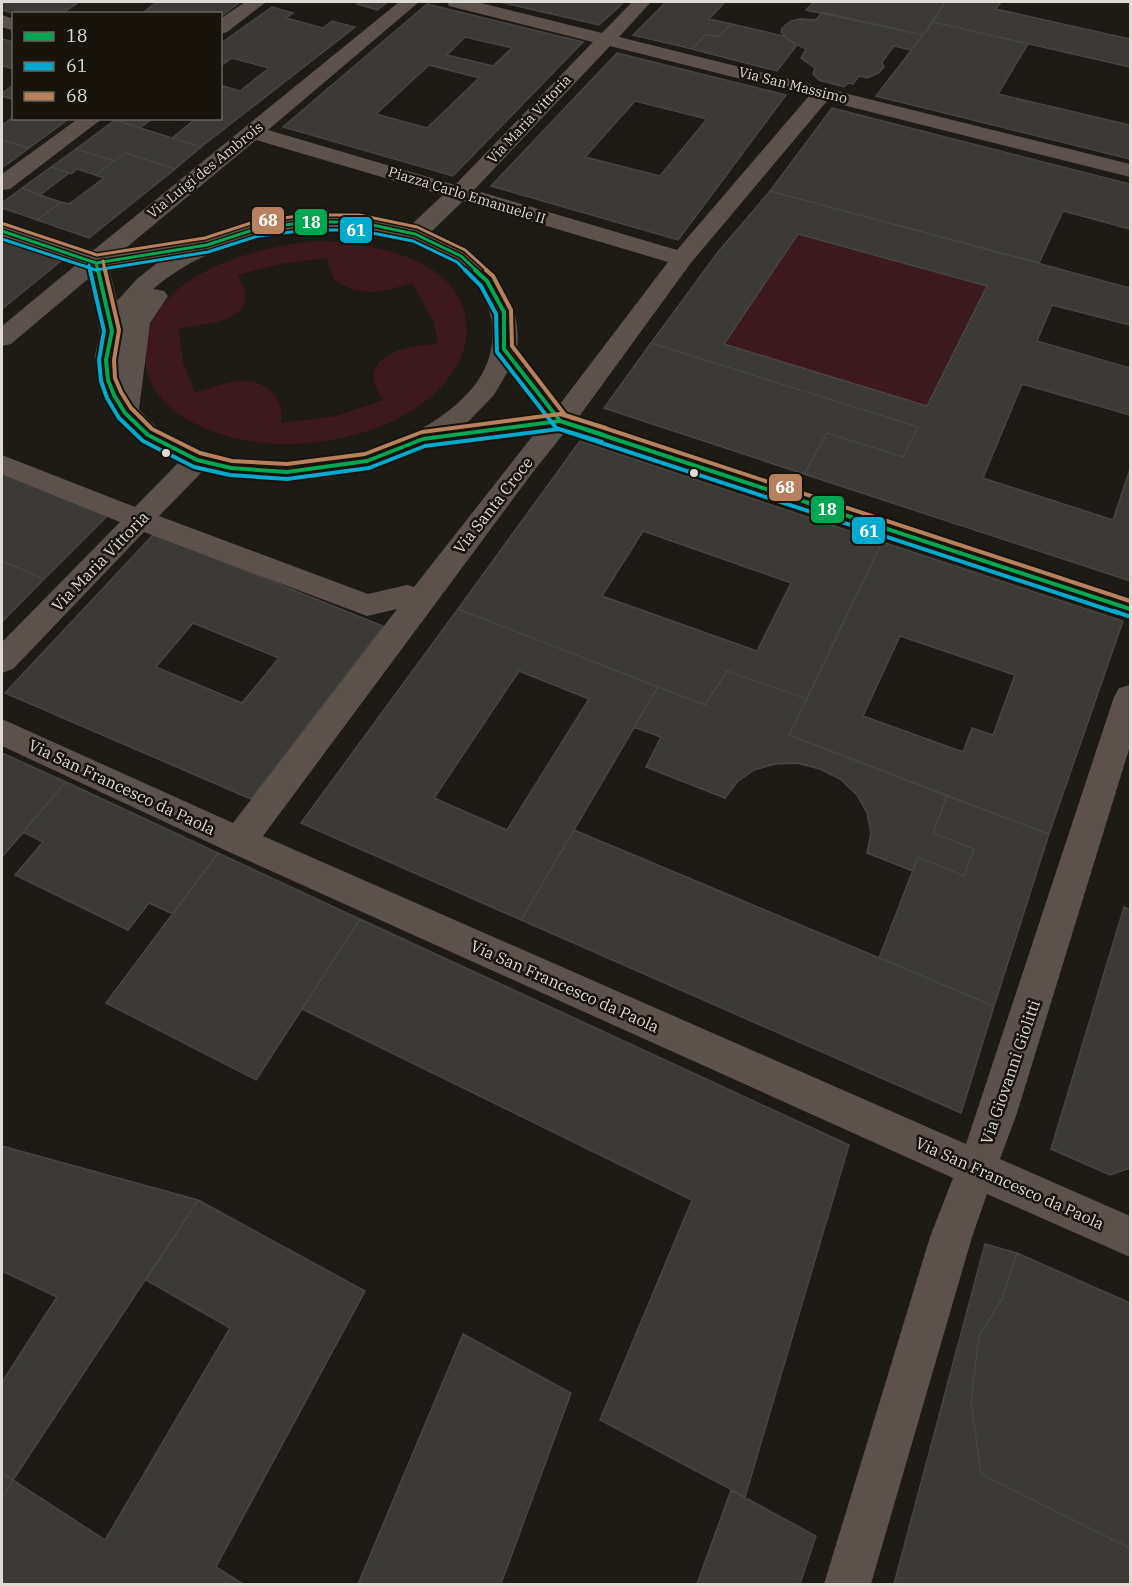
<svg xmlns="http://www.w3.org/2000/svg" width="1132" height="1586" font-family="'IBM Plex Serif',serif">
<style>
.green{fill:#3d181d;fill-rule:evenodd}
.building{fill:#3c3a37;stroke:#464542;stroke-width:1.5;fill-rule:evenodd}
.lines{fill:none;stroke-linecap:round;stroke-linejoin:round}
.minor{fill:#5d514b;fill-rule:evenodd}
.bus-1-far1-casing{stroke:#18130b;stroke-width:6}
.bus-1-casing{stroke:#18130b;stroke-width:8}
.bus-2-far2-casing{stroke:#18130b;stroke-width:6}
.bus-2-far1-casing{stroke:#18130b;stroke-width:8}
.bus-2-casing{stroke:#18130b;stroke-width:9}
.bus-3-far1-casing{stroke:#18130b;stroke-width:6}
.bus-3-casing{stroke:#18130b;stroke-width:8}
.bus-1-far1{stroke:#00a651;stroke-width:3}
.bus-1{stroke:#00a651;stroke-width:4}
.bus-2-far2{stroke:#00a9ce;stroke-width:3}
.bus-2-far1{stroke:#00a9ce;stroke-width:4}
.bus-2{stroke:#00a9ce;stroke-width:4.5}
.bus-3-far1{stroke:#b6815c;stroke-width:3}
.bus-3{stroke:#b6815c;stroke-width:4}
.bus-dot{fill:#dedbd5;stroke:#18130b;stroke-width:2}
.labels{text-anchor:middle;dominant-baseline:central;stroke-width:5;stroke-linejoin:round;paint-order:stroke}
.far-street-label{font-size:14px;fill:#dedbd5;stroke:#18130b}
.street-label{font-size:16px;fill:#dedbd5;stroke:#18130b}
.line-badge{stroke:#18130b;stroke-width:2}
.badge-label{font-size:16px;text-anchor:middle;font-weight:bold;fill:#fff}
</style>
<rect width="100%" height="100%" fill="#1e1b17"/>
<!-- green -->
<path class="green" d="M798 234 987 286 927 406 724 344Z
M318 241C368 242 458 257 466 320 468 339 464 356 453 372 410 436 301 456 231 437 199 428 166 413 151 382 145 370 145 360 146 347 152 273 258 246 318 241ZM327 258 333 278C357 299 385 292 412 283L433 321 438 341 435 345C403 343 351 362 384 400L336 416 281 423C286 400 265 378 240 381 224 382 210 389 195 392L183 362 179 328C199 325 248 323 246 293 245 288 240 280 238 275L280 264Z"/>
<!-- building -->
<path class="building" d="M2 2H79L61 14H15L2 10Z
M157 2H232L239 3 220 17V14H141Z
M360 2H388L377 10 357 4Z
M500 2H624L599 25Z
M666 2H725L709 19 732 24 719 36 705 35 692 49 633 35Z
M814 2H945L923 35 806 10Z
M945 2H1001L996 9 1130 39V67L933 22Z
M427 4 583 42 453 176 283 127ZM465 37 512 48 493 66 447 55ZM429 65 479 78 427 128 376 114Z
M272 7 293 13 286 18 323 28 332 21 355 27 201 147 172 138 197 118H220V85L240 91 269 68 232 58 220 66V44Z
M822 12 923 35 911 50 894 46 882 62 884 67 879 73 867 78 859 76 853 84 848 83 844 87 819 80 813 74 815 68 801 58 806 49 789 41 781 32 782 28 791 21 800 19 816 20Z
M933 22 1028 44 998 94 1130 125V159L876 96Z
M732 24 783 36 797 45 777 71 692 49 705 35 719 36Z
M2 39 14 42V69L2 66Z
M617 53 786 95 678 240 491 186ZM635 101 707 119 660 176 585 157Z
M14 85V100L2 96V93Z
M832 108 1130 184V229L1063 211 1039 263 770 191Z
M14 117V118H70L29 148 2 140V125Z
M117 118H153L140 128 115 120Z
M115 120 172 138 201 147 175 169 125 153 114 161 76 149Z
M2 140 29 148 2 168Z
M76 149 114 161 95 175 77 169 71 174 51 167Z
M125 153 175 169 89 238 37 220 61 202 69 204 104 178 95 175Z
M51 167 69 173 40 195 22 188Z
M22 188 40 195 61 202 37 220 2 208V203Z
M770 191 1130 288V325L1052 305 1037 341 1130 368V415L1022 384 983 478 1113 520 1130 469V581L804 474 827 433 903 457 918 427 651 343 718 252ZM798 234 987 286 927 406 724 344Z
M2 239 62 260 2 309Z
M651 343 918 427 903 457 827 433 804 474 604 408Z
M580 441 882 542 807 699 727 671 705 705 458 609ZM643 531 791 583 757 651 602 596Z
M2 474 107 516 44 579 2 561Z
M154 534 383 626 251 799 5 693ZM193 623 279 658 242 703 156 667Z
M882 542 1123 621 1049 834 789 735ZM900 636 1015 675 993 735 972 728 963 752 863 716Z
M2 561 44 579 2 622Z
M458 609 658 687 521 920 301 823ZM519 671 589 699 507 830 434 798Z
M727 671 807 699 789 735 947 796 933 833 974 849 964 876 918 857 913 871 867 853 871 833 867 813 857 795 840 779 820 769 797 763 775 764 754 770 737 782 725 798 646 767 661 737 634 727 658 687 705 705Z
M2 753 66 782 2 857Z
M66 782 218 853 173 914 149 903 128 930 15 875 43 842 23 832Z
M947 796 1049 834 994 1006 879 958 918 857 964 876 974 849 933 833Z
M574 830 994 1006 961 1113 521 920Z
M218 853 360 919 256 1080 106 1003Z
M1124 907 1130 910V1168L1110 1175 1051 1149Z
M360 919 849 1145 745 1497 600 1420 692 1200 302 1009Z
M2 1146 198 1200 13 1480 2 1473V1382L57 1297 2 1271Z
M198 1200 365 1291 216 1567 243 1584H2V1499L13 1480 105 1540 230 1328 146 1280Z
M985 1244 1017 1253 1002 1299 979 1336 971 1401 981 1474 1130 1548V1584H894Z
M1017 1253 1130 1303V1548L981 1474 971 1401 979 1336 1002 1299Z
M463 1334 571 1393 501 1584H358Z
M2 1473 13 1480 2 1499Z
M731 1490 816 1536 800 1584H697Z"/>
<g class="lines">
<!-- minor -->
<path class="minor" d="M245 2H266L227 32 220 34V19Z
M399 2H419L268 130 455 185 593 42 449 6 447 2H477L602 33 632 2H651L619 37 1130 164V177L827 101 690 264 578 418 1130 598V620L565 432 536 468 263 836 966 1144 1114 697 1119 688 1130 685V746L1017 1113 1000 1159 1130 1216V1257L987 1194 972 1237 871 1584H824L930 1237 953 1178 227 851 2 746V719L233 823 397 609 367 616 144 532 13 669 2 673V642L120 522 2 474V455L135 507 178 463C134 443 100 411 95 361 94 351 101 339 99 329 97 313 92 296 88 279L11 344 2 346V326L77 264 2 238V224L90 253ZM610 46 809 96 677 250 474 190ZM256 140 443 195 410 226 360 217 307 215 242 227 193 242 121 252ZM463 201 668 262 560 404 517 348C524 292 479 250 431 232ZM307 229C373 229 475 237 491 318 496 342 489 367 474 386 407 470 211 499 139 409L150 323 168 296 164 291 153 289C198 251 249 236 307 229ZM162 259 137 279 117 301 109 268ZM508 371 541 415 465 425 494 395ZM535 433 414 587 407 585 368 594 159 516 203 471 261 481 328 478 373 468 430 447Z
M2 15 14 19V31L2 27Z
M79 118H103L10 189 2 190V174Z"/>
<defs>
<path id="bus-1-far1" d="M2 231 96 263 207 245 256 229 307 222H358L415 234 461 256 477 271
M96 263 98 271"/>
<path id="bus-1" d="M98 270 112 331 106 360 108 380 114 395 125 413 148 435 197 460 231 468 287 472 367 461 423 439 560 421 604 435
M475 270 487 281 504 312V349L560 421 1130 609"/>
<path id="bus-2-far2" d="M2 239 96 270 208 252 258 236 308 230H357L413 241 457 262 466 271
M89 265 90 271"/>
<path id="bus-2-far1" d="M90 270 104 331 99 360 101 381 107 398 119 418 143 441 194 467 230 475 287 479 369 468 425 446 559 429 602 442
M465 270 481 286 496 314 497 352 556 428 1118 613"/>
<path id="bus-2" d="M1114 611 1128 616"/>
<path id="bus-3-far1" d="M4 224 97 255 205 238 254 222 306 215H359L417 227 465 250 488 271
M103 261 105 271"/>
<path id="bus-3" d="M105 270 119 330 114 360 115 378 121 392 131 408 152 429 200 453 232 461 287 464 365 454 422 432 560 414 606 428
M486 270 493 276 511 310 512 346 565 415 1130 601"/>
</defs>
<!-- bus-1-far1 casing -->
<use href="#bus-1-far1" class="bus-1-far1-casing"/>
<!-- bus-1 casing -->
<use href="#bus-1" class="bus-1-casing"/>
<!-- bus-2-far2 casing -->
<use href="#bus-2-far2" class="bus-2-far2-casing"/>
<!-- bus-2-far1 casing -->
<use href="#bus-2-far1" class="bus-2-far1-casing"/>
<!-- bus-2 casing -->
<use href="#bus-2" class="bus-2-casing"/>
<!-- bus-3-far1 casing -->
<use href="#bus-3-far1" class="bus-3-far1-casing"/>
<!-- bus-3 casing -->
<use href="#bus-3" class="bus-3-casing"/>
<!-- bus-1-far1 -->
<use href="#bus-1-far1" class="bus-1-far1"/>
<!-- bus-1 -->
<use href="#bus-1" class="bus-1"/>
<!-- bus-2-far2 -->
<use href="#bus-2-far2" class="bus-2-far2"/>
<!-- bus-2-far1 -->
<use href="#bus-2-far1" class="bus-2-far1"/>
<!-- bus-2 -->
<use href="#bus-2" class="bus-2"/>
<!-- bus-3-far1 -->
<use href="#bus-3-far1" class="bus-3-far1"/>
<!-- bus-3 -->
<use href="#bus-3" class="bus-3"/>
</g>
<!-- markers -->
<g class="bus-dot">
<circle cx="166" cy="453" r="5"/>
<circle cx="694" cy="473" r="5"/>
</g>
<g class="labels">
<!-- far-street labels -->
<g class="far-street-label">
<text transform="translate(793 85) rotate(14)">Via San Massimo</text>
<text transform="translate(529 119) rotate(-47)">Via Maria Vittoria</text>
<text transform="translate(205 170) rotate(-39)">Via Luigi des Ambrois</text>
<text transform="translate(467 195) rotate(17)">Piazza Carlo Emanuele II</text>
</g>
<!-- street labels -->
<g class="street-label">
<text transform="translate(493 505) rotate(-52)">Via Santa Croce</text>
<text transform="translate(100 561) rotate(-46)">Via Maria Vittoria</text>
<text transform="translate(122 787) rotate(25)">Via San Francesco da Paola</text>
<text transform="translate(565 986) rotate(24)">Via San Francesco da Paola</text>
<text transform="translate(1010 1072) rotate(-71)">Via Giovanni Giolitti</text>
<text transform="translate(1010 1183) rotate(24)">Via San Francesco da Paola</text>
</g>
</g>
<g class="line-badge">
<rect x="251" y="206" width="34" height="29" rx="6" fill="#b6815c"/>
<rect x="294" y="208" width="34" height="28" rx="6" fill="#00a651"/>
<rect x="339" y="216" width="34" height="28" rx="6" fill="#00a9ce"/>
<rect x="768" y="473" width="35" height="29" rx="6" fill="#b6815c"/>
<rect x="810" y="495" width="35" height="29" rx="6" fill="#00a651"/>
<rect x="851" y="516" width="35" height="29" rx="6" fill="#00a9ce"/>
</g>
<g class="badge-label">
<text x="268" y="226">68</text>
<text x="311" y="228">18</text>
<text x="356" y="236">61</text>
<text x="785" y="493">68</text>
<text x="827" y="515">18</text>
<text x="869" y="537">61</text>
</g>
<!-- border -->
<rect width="1132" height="1586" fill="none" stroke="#dedbd5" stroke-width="6"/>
<!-- legend -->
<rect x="12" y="12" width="210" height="108" fill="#18130b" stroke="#67635c" stroke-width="1.5"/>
<rect x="24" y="32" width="30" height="9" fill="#00a651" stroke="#67635c" stroke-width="1.5"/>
<text x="66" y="42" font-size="18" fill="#dedbd5">18</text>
<rect x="24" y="62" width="30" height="9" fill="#00a9ce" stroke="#67635c" stroke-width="1.5"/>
<text x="66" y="72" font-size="18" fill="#dedbd5">61</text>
<rect x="24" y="92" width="30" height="9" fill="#b6815c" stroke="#67635c" stroke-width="1.5"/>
<text x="66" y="102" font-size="18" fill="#dedbd5">68</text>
</svg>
